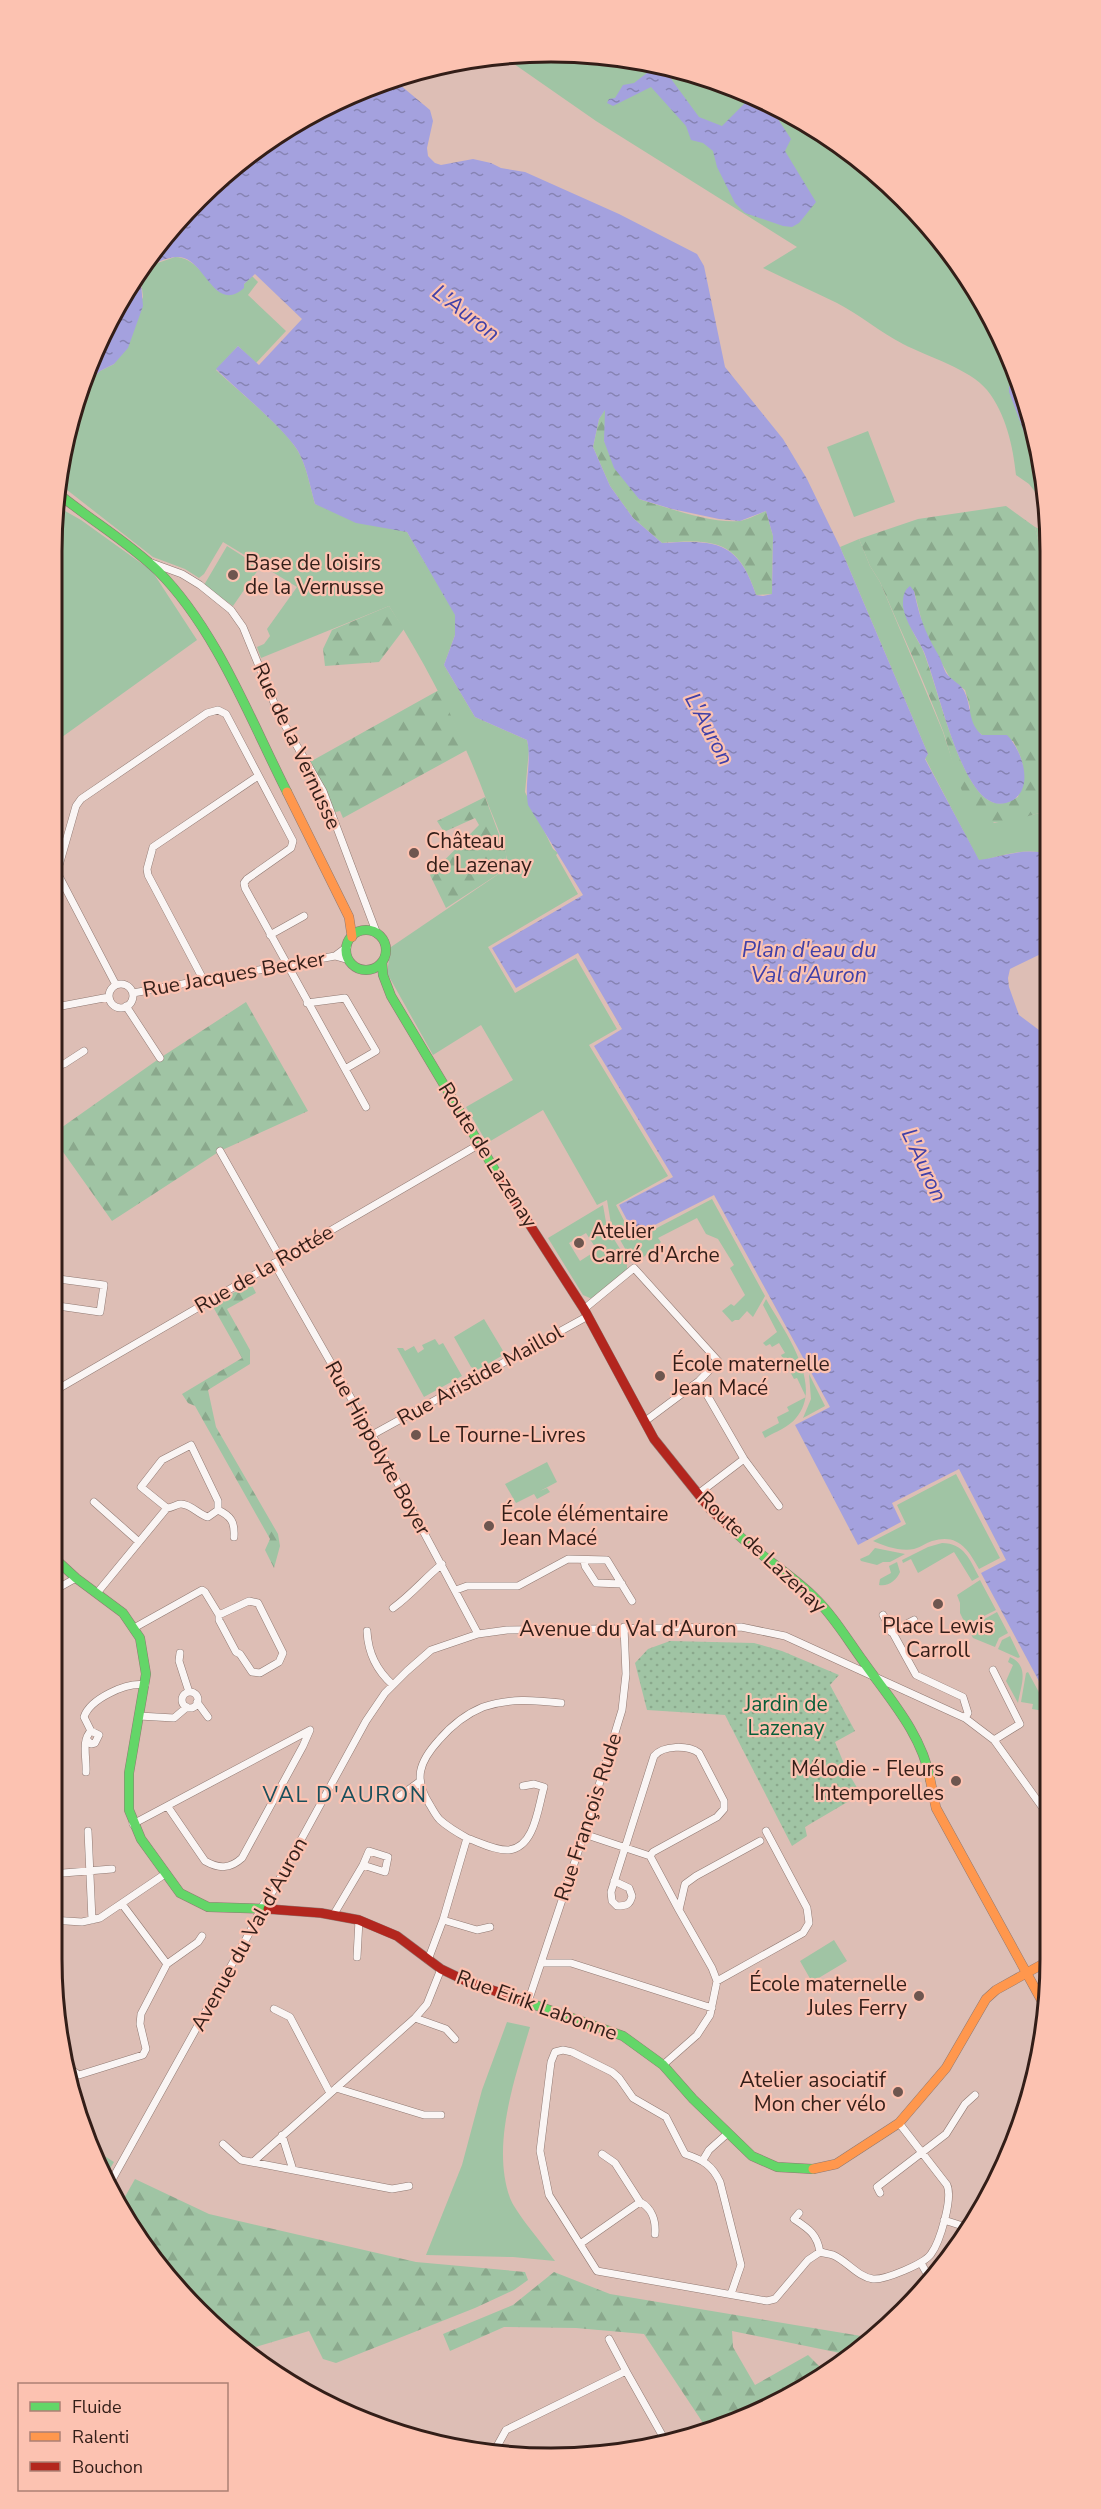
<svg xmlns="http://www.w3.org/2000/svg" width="1101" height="2509" font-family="'Nunito Sans',sans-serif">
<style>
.green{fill:#a0c4a4;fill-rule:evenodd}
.forest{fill:url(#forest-firs);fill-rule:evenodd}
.park{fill:url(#park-dots)}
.water{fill:url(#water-ripples);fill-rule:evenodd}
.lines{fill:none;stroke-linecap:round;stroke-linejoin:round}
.street-casing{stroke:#907972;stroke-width:8}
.fast-casing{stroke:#907972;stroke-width:10}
.slow-casing{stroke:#907972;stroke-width:10}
.jam-casing{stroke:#907972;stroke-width:10}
.street{stroke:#faf5f4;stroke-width:7}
.fast{stroke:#63d668;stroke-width:9}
.slow{stroke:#ff974d;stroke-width:9}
.jam{stroke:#b3261e;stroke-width:9}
.poi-dot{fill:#6e564f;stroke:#fcc2b1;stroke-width:2}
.labels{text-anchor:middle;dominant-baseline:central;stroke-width:4.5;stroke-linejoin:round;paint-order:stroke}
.poi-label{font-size:21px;fill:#331e18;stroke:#fcc2b1;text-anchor:start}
.street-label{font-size:21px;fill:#331e18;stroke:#fcc2b1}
.park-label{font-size:21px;fill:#085e39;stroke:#fcc2b1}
.water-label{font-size:22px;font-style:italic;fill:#4040a8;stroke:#fcc2b1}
.neighbourhood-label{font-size:22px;letter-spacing:1.5px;fill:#184f5c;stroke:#fcc2b1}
.rim{fill:none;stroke:#331e18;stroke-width:3}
</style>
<defs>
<pattern id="forest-firs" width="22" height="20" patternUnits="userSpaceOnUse" patternTransform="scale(1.5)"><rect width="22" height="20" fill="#a0c4a4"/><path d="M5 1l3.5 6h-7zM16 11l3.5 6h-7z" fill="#8aa88c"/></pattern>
<pattern id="park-dots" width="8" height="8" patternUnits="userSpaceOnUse" patternTransform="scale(1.5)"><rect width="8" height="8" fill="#a0c4a4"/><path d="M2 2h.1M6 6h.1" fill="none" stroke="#8aa88c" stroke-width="1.8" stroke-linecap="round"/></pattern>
<pattern id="water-ripples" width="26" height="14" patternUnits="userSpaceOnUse" patternTransform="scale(1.5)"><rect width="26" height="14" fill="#a4a1de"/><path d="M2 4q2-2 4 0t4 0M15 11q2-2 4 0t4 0" fill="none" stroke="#8683b3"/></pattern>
</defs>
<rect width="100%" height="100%" fill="#ddbeb5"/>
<!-- green -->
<path class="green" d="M518 52 616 55 711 78 837 145 842 152 857 156 947 246 1012 359 1046 485V506L1029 484 1016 475C1013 446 1006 414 987 390 970 369 928 357 903 344 880 332 860 315 837 303 813 291 787 280 763 268L797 247 596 121 501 55Z
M175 257C194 257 206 278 218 291L244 284 252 276 258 282 248 295 286 331 256 363 238 346 216 370C238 391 283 426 298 451 307 467 310 487 315 504L407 532 456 615 455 635 444 665 475 717 527 740 529 750 525 792 553 849 558 853 556 855 578 894 488 947 515 993 576 958 617 1029 589 1045 668 1176 616 1205 634 1240 712 1199 765 1296 753 1317 747 1311 739 1320H735L732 1322 722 1311 731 1304 734 1306 745 1295 730 1268 734 1265 718 1239 706 1234 697 1218 658 1238 661 1242 639 1261 631 1259 611 1224 607 1200 597 1205 543 1110 487 1143 466 1107 513 1080 481 1025 433 1055 387 973 391 947 506 869 507 861C505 842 495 822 488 804 462 734 429 669 389 606L261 658 257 647 264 644 270 636 267 629 297 587 223 542 204 574 199 578 185 569 153 557 62 486 77 394 100 371 114 364 143 297 140 272 143 268Z
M868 431 895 502 854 517 827 447Z
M58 507 81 520 152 571 197 640 51 745V550Z
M1035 527 1046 532V575Z
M859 539 870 566 880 582 943 732 958 778 994 823 1040 813 1047 803V854C1025 847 1001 856 979 861L925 758 928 754 840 547Z
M227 546 260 567 233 606 204 585Z
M603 1205 607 1228 627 1260V1269L592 1299 583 1295 548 1238ZM586 1233 597 1250 580 1261 569 1243Z
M766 1299C783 1329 825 1385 796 1418 789 1427 775 1432 765 1438L762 1432 779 1423 777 1417 789 1411 787 1407 806 1397 797 1378 794 1379 781 1355 785 1353 779 1343 772 1347 770 1344 766 1346 763 1343 777 1332 763 1305Z
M484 1319 505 1354 477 1370 471 1367 454 1337Z
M435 1339 439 1345 443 1343 462 1376 424 1397 397 1348H403L405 1351 414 1346 418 1353 424 1349 422 1345Z
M809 1374 825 1406 803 1418 811 1399Z
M547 1462 557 1482 540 1491 547 1488 550 1492 537 1499 534 1494 516 1503 505 1484Z
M956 1474 1000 1558 979 1569C968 1549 958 1533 932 1541 926 1543 921 1547 914 1549 901 1552 884 1546 873 1541L906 1524 897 1505Z
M942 1543C964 1543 970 1560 979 1577L972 1581 954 1552 918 1573 911 1559 903 1563 902 1560 928 1547Z
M875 1548 905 1554 890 1562H883L877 1565 861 1561 860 1559 869 1555Z
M897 1562 900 1572C897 1580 888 1587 879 1585L880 1579 891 1573 889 1566Z
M980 1580 996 1610 966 1625 960 1613V1603L957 1595Z
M997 1612 1008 1633 999 1638 995 1647 973 1638 968 1628Z
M1010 1636 1020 1657 1018 1658 998 1649 1002 1640Z
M1010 1657C1030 1666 1021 1685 1018 1703L1006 1681 1013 1665 1008 1662Z
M1028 1672 1049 1711V1736H1044L1040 1731 1044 1711 1032 1709 1033 1704 1021 1702 1026 1673Z
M834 1940 847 1961 812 1982 800 1961Z
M507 2022 530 2027C515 2078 491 2145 510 2198 515 2212 545 2247 555 2261L513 2257 426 2255 462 2165 482 2090Z
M90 2147 114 2162 104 2178Z"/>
<!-- forest -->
<path class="forest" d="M605 409 607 415 604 441 639 499C665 507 713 524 739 521 748 520 758 514 766 511L773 536 772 594 756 595C738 540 715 539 662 543L633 518 610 486 593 447 599 419Z
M1006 506 1035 527 1046 575 1047 803 1040 813C1022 817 994 830 978 816 958 797 952 756 943 731 924 681 901 631 880 582L870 566 859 539 918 519ZM914 591 925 634 950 678 965 690 970 707V719L975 729 982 735 1013 741C1026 765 1025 771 1018 797 1006 804 996 807 984 797 956 772 938 689 924 653 921 644 911 632 910 623 910 613 913 601 914 591Z
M389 606 404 629 379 662 325 666 323 649 332 630Z
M439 690 467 750 343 818 340 811 331 813 308 763Z
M485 797 506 853V869L446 908 430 875 479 825 475 818 444 832 437 821Z
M246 1002 308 1111 220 1151 112 1221 51 1135 160 1058Z
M251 1283 256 1293 227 1309 250 1350V1364L208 1390 216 1427 278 1534 280 1546 274 1568 265 1550 270 1539 195 1406 188 1403 182 1394 242 1358 212 1305Z
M135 2179 209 2214 416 2262 525 2272 528 2280 514 2290 475 2308 336 2363 323 2359 309 2331 249 2349 175 2288 118 2209Z
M554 2272 610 2294 867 2337 845 2354 732 2331 733 2347 755 2385 808 2355 824 2371 800 2391 709 2432 644 2334 576 2328 504 2327 450 2351 443 2334 513 2305Z"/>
<!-- park -->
<path class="park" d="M670 1641 754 1643 782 1651 839 1675 830 1685 855 1731 835 1742 847 1771 861 1794 805 1827 807 1836 792 1846 725 1715 647 1710 635 1663 648 1649Z"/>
<!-- water -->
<path class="water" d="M656 70 666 72 699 117 722 126 747 101 759 109 772 110 791 139 785 151 816 202 799 223 792 227 783 226 745 213 735 203 717 167 713 151 703 143 691 140 686 126 651 87 613 106 607 103 609 99 615 98 623 85 634 83 647 73Z
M393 79 430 110 433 121 427 148 428 156 435 163 441 165 473 159 491 163 501 168 525 172 619 214 697 254 704 266 725 367 783 439 807 479 840 547 928 754 925 759 979 860C1001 857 1024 847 1047 854V951L1010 969 1008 978 1009 987 1019 1015 1047 1036 1049 1700 981 1573 1006 1560 959 1469 892 1503 901 1522 858 1545 795 1425 830 1407 714 1195 635 1235 619 1205 673 1177 594 1046 622 1029 578 953 516 988 492 948 583 895 528 805C524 783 532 761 527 740L475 717 444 665 455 635V615L407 532 356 523 315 504C310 487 307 467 298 451 282 426 238 391 216 369L238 346 259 365 302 319 255 274 244 284V288C216 313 206 265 184 258 172 254 154 264 143 268L140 272 143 306 128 348 114 364 100 371 77 394 118 300 175 221 247 154 330 102ZM605 410 604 441 614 468 639 499 672 509 719 519 740 521 766 511 773 536 772 594 763 596 756 595C738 540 715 540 662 543L633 518 610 486 593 447 599 419Z
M1017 378 1038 456 1030 448 1009 392V387Z
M910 586 914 591C920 619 925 632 939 656 942 662 943 667 946 673 952 681 962 684 965 693 972 709 968 723 982 735H1007C1023 751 1037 794 1006 803 998 805 992 803 985 798 956 774 938 688 924 652 917 637 905 622 903 606 903 598 903 591 910 586Z"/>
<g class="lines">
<defs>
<path id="street" d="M149 562 182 574 200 585 231 610 243 627 279 715 323 791 377 934
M270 935 304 916
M335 956 347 947
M203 979 148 875 147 869 153 847 258 776
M109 996a12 12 0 1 1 24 0a12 12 0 1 1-24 0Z
M116 985 59 876 58 869 76 806 81 799 207 713 218 710 226 714 293 841 291 848 247 879 244 883 245 888 366 1107
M133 993 335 956 349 960
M307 1003 345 998 376 1051 345 1069
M126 1006 160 1058
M51 1008 109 997
M51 1068 64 1064 84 1051
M220 1151 281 1259
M51 1255 55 1224 51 1209
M274 1263 372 1435 478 1634
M51 1305 100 1312 104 1285 51 1278
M584 1309 634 1268 718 1361 699 1381 644 1422
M699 1381 744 1459 779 1506
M51 1393 478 1145
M372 1435 588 1316
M698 1494 744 1459
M94 1502 139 1542
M218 1510C231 1516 235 1522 234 1537
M584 1560 585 1566 596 1583 622 1584
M456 1590 467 1586H518L568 1559 607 1560 632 1601
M51 1592 76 1578
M97 1593 167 1508C173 1508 176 1504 181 1504 191 1504 199 1515 208 1517L218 1510V1501L191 1445 162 1460 141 1487 167 1508
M393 1608C411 1595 424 1579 442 1564
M883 1615 916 1675 963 1697 968 1713 965 1718
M134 1628 202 1590 205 1592 219 1615V1620L236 1652 240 1654 252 1672 260 1673 279 1662 283 1653 258 1603 249 1601 219 1615
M367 1631C368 1653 377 1671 393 1685
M891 1632 914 1620
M180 1653 179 1661 189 1692
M993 1670 1020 1724 994 1740
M182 1700a8 8 0 1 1 16 0a8 8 0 1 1-16 0Z
M197 1702 208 1717
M139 1716 174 1718 187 1707
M91 1731 84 1717C90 1699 126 1682 145 1685
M86 1772C87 1759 81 1740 91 1731L99 1735 95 1743 91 1744 87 1740
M400 1796 419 1782
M133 1824 310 1730 303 1746 242 1858C230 1869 219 1869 205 1861L168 1807
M88 1831 92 1920
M584 1834 650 1856 679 1910 685 1884 696 1876 760 1841
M467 1838C479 1842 496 1851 509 1850 535 1847 538 1807 544 1787L534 1784 523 1786
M51 1874 112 1869
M614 1881 629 1888 632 1896C630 1905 626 1906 617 1906L612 1901 611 1892 654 1756C663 1745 688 1745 699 1753L724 1801V1809L717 1817 653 1852 650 1856
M679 1910 712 1968 717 1981 803 1933 809 1923 807 1908 766 1831
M334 1914 363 1865 385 1872 388 1857 369 1851 363 1865
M51 1920 82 1922 100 1918 165 1874
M443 1920 477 1930 490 1927
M357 1957 359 1920
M428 1960 443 1920 467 1838C458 1833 448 1827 440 1820 436 1816 433 1810 430 1805 413 1779 419 1762 439 1740 451 1726 466 1714 483 1707 509 1698 534 1700 561 1703
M541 1963H571L712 2008
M167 1964 198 1942 202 1936
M528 2002 584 1834 622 1710 626 1674 624 1627
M274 2009 290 2017 330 2093
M415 2018 446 2029 455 2039
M663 2065 697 2035 710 2015 717 1981
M69 2068 79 2075 143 2055 146 2049 140 2024 141 2014 167 1964 122 1904
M336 2088 424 2115H441
M282 2135 293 2170
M223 2144 241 2160 392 2189 409 2186
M602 2154 615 2163 640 2202C652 2208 656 2221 655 2234
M703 2160 709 2150 728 2133
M253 2162 415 2018 427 2004 441 1969
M108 2187 251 1930 261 1908 273 1891 366 1721 385 1693 407 1671 431 1650 478 1634 507 1630 741 1627 785 1636 965 1718 994 1740 1050 1818
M880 2193 877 2187 946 2134 965 2104 975 2095
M799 2213 794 2219C809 2229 817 2234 820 2252
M944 2220 969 2228
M580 2244 640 2202
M921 2263 931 2281
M731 2294 741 2265 720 2182C712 2165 703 2160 685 2154L666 2117 633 2098 619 2078 612 2072 572 2052 563 2050 555 2052 551 2062 540 2151 549 2195 597 2271 767 2301 775 2299 808 2260 820 2252C824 2253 829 2254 833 2255 847 2261 858 2277 873 2279 885 2280 924 2264 931 2254 940 2242 953 2198 947 2185L899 2123
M609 2339 626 2371
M495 2450 506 2430 626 2371 666 2442"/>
<path id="fast" d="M60 495C92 521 128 542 158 571 216 629 250 719 287 792
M346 950a20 20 0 1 1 40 0a20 20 0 1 1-40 0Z
M382 962 383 975 391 996 499 1177
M732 1529C757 1554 788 1572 813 1596 833 1615 847 1639 863 1661 889 1698 922 1734 930 1779
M51 1555 76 1578 123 1613 140 1638 146 1674 129 1773V1810L141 1839 180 1893 208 1907 268 1909
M518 1999 623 2036 663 2065 693 2099 752 2156 777 2167 813 2169"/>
<path id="slow" d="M287 792 349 917 352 937
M930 1779 936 1808 1043 2003
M813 2169 836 2164 899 2123 946 2068 986 1999 996 1990 1050 1960"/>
<path id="jam" d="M499 1177 584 1309 654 1439 711 1510 732 1529
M268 1909 321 1913 359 1920 397 1936 441 1969 466 1981 518 1999"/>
</defs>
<!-- street casing -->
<use href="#street" class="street-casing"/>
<!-- fast casing -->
<use href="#fast" class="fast-casing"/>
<!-- slow casing -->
<use href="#slow" class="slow-casing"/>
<!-- jam casing -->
<use href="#jam" class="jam-casing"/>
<!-- street -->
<use href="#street" class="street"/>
<!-- fast -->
<use href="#fast" class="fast"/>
<!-- slow -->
<use href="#slow" class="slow"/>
<!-- jam -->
<use href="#jam" class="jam"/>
</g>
<!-- markers -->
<g class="poi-dot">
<circle cx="233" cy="575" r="6"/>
<circle cx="414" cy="853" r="6"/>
<circle cx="579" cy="1243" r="6"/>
<circle cx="660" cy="1376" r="6"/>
<circle cx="416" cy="1435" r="6"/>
<circle cx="489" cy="1526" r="6"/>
<circle cx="938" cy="1604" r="6"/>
<circle cx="956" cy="1781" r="6"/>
<circle cx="919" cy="1996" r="6"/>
<circle cx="898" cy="2092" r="6"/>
</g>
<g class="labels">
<!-- poi labels -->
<g class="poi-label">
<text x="245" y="563">Base de loisirs<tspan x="245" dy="24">de la Vernusse</tspan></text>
<text x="426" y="841">Château<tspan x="426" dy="24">de Lazenay</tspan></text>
<text x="591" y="1231">Atelier<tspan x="591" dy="24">Carré d'Arche</tspan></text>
<text x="672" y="1364">École maternelle<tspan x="672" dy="24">Jean Macé</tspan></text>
<text x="428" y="1435">Le Tourne-Livres</text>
<text x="501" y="1514">École élémentaire<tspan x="501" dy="24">Jean Macé</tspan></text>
<text x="938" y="1626" text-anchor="middle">Place Lewis<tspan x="938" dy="24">Carroll</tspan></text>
<text x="944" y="1769" text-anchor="end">Mélodie - Fleurs<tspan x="944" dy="24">Intemporelles</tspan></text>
<text x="907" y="1984" text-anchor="end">École maternelle<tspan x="907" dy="24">Jules Ferry</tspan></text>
<text x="886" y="2080" text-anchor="end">Atelier asociatif<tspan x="886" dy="24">Mon cher vélo</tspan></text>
</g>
<!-- street labels -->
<g class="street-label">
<text transform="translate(297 746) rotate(65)">Rue de la Vernusse</text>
<text transform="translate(234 974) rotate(-10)">Rue Jacques Becker</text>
<text transform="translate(488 1155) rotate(58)">Route de Lazenay</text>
<text transform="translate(264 1269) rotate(-30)">Rue de la Rottée</text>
<text transform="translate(480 1375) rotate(-29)">Rue Aristide Maillol</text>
<text transform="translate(378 1448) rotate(61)">Rue Hippolyte Boyer</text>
<text transform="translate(762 1552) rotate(43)">Route de Lazenay</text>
<text x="628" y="1629">Avenue du Val d'Auron</text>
<text transform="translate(588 1817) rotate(-72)">Rue François Rude</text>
<text transform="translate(249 1934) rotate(-61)">Avenue du Val d'Auron</text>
<text transform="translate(537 2005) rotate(20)">Rue Eirik Labonne</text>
</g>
<!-- park labels -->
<g class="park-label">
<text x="786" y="1704">Jardin de<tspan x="786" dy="24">Lazenay</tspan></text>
</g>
<!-- water labels -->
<g class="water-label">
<text transform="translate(466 313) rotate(37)">L'Auron</text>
<text transform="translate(709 729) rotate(62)">L'Auron</text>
<text x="809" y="950">Plan d'eau du<tspan x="809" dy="25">Val d'Auron</tspan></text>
<text transform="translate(924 1165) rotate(65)">L'Auron</text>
</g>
<!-- neighbourhood labels -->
<g class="neighbourhood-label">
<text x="345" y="1795">VAL D'AURON</text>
</g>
</g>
<!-- crop -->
<path d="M0 0H1101V2509H0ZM551 62H551A489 489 0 0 1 1040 551V1959A489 489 0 0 1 551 2448H551A489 489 0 0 1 62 1959V551A489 489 0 0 1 551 62Z" fill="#fcc2b1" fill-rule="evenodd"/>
<path class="rim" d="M551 62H551A489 489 0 0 1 1040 551V1959A489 489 0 0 1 551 2448H551A489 489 0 0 1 62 1959V551A489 489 0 0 1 551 62Z"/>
<!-- legend -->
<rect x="18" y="2383" width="210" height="108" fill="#fcc2b1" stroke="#ac8074" stroke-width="1.5"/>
<rect x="30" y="2402" width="30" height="9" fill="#63d668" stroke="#ac8074" stroke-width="1.5"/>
<text x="72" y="2413" font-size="18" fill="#331e18">Fluide</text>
<rect x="30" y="2432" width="30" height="9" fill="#ff974d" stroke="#ac8074" stroke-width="1.5"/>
<text x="72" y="2443" font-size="18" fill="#331e18">Ralenti</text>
<rect x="30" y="2462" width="30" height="9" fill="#b3261e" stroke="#ac8074" stroke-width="1.5"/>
<text x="72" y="2473" font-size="18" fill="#331e18">Bouchon</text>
</svg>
